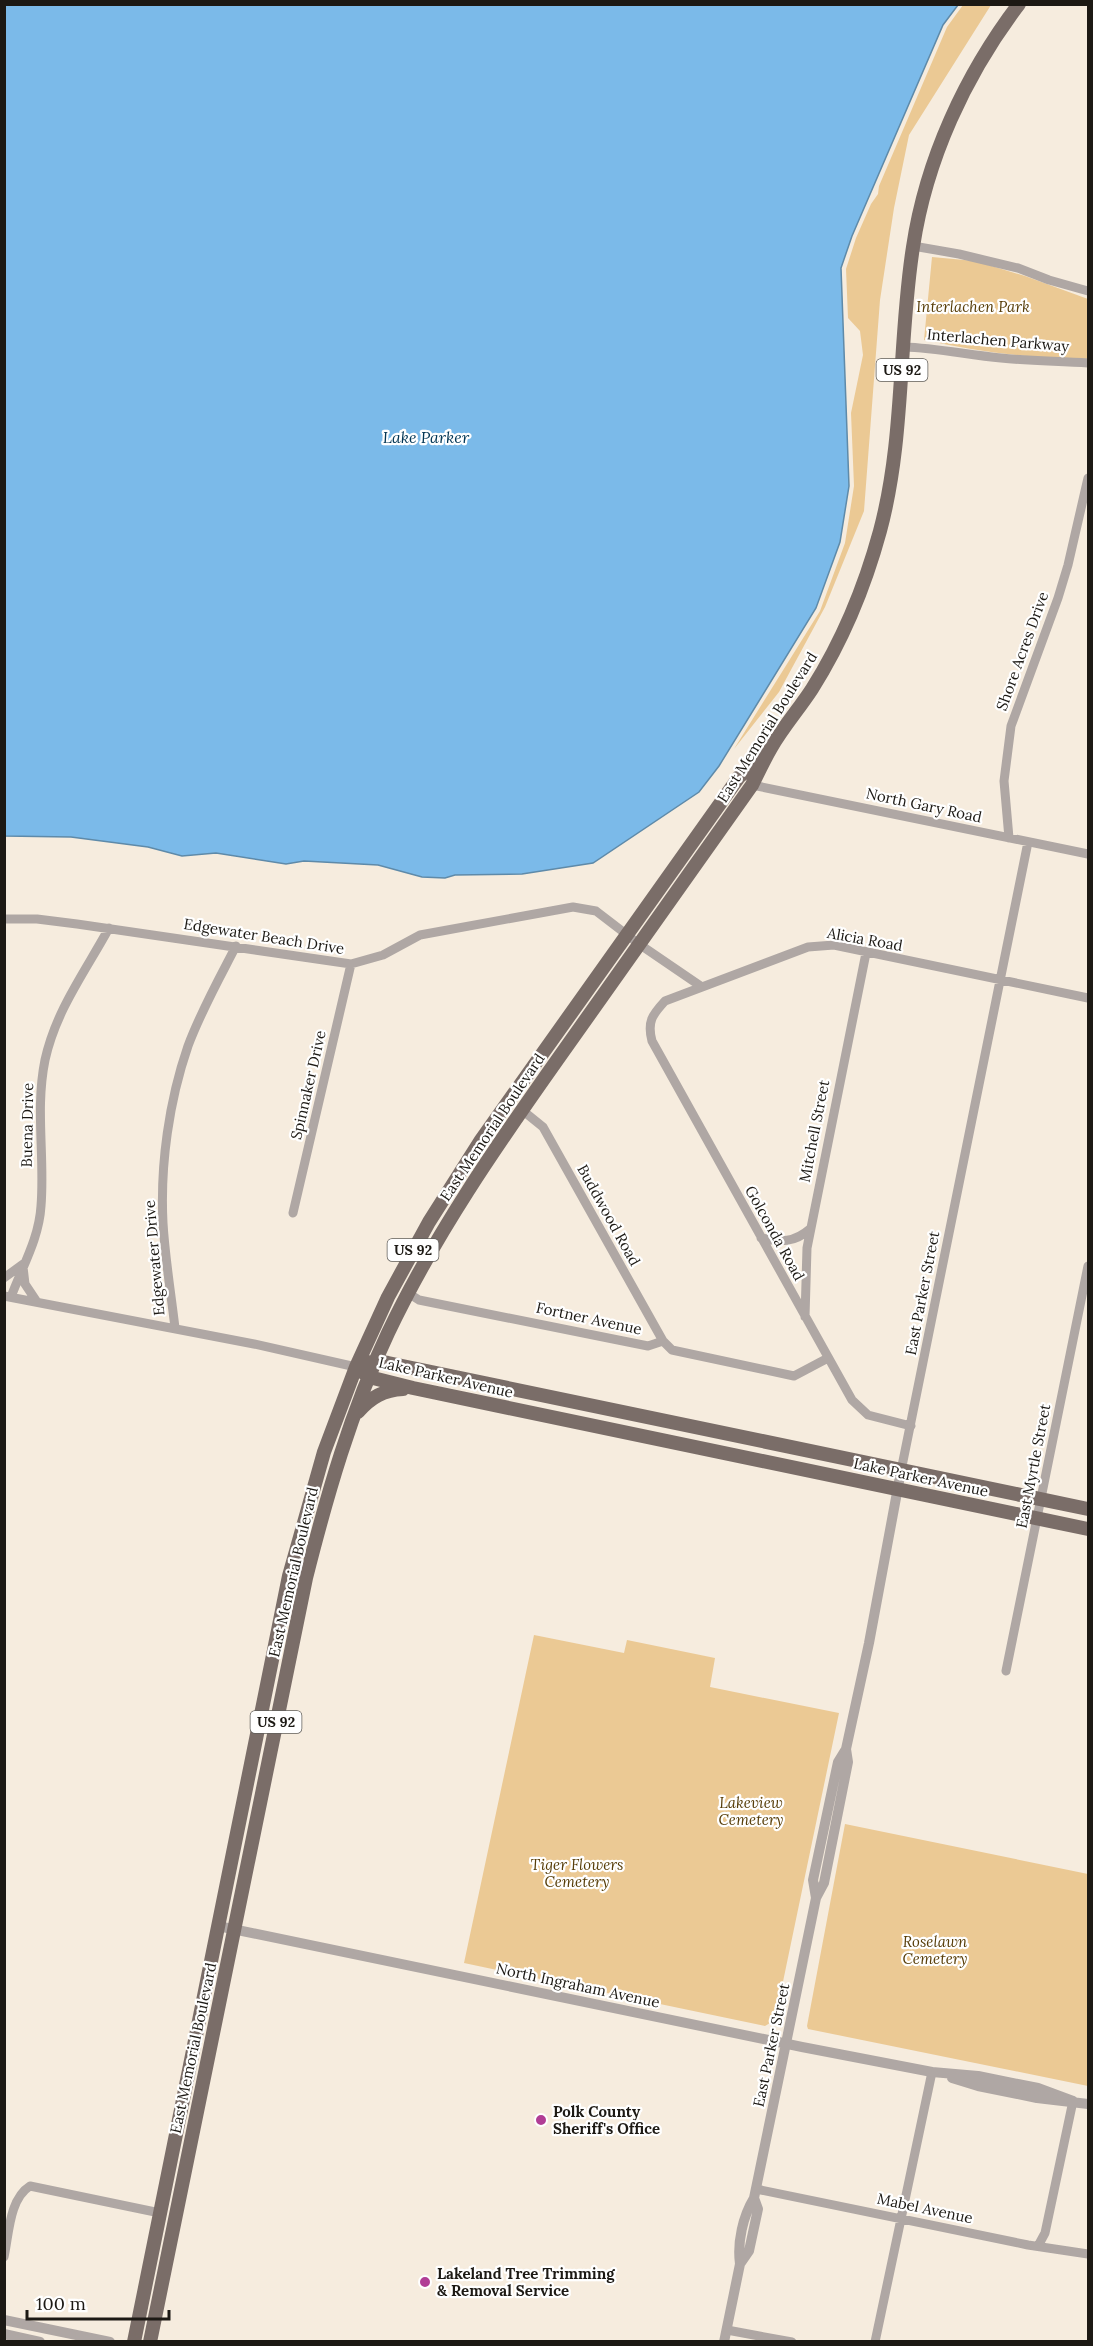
<svg xmlns="http://www.w3.org/2000/svg" width="1093" height="2346" font-family="Lora,serif">
<style>
.green{fill:#ebc994}
.water{fill:#7bbae9;stroke:#5e8aa9;stroke-width:1.5}
.lines{fill:none;stroke-linecap:round;stroke-linejoin:round}
.minor{stroke:#afa7a4;stroke-width:9}
.tertiary{stroke:#afa7a4;stroke-width:10}
.primary{stroke:#7a6d68;stroke-width:14}
.poi-dot{fill:#b13d95;stroke:#fff;stroke-width:2}
.labels{text-anchor:middle;dominant-baseline:central;stroke-width:4.5;stroke-linejoin:round;paint-order:stroke}
.shield{fill:#fff;stroke:#605e5a;stroke-width:1.5}
.shield-label{font-size:14px;font-weight:bold;fill:#1c1914}
.park-label{font-size:15px;font-style:italic;fill:#573d08;stroke:#fff}
.street-label{font-size:15px;fill:#1c1914;stroke:#fff}
.poi-label{font-size:15px;font-weight:bold;fill:#1c1914;stroke:#fff;text-anchor:start}
.water-label{font-size:16px;font-style:italic;fill:#013554;stroke:#fff}
</style>
<rect width="100%" height="100%" fill="#f6ecde"/>
<!-- green -->
<path class="green" d="M963 5H991L909 135 894 208 880 300 864 511 825 607 779 692 734 749 820 611 845 543 854 486 851 413 863 355 860 331 848 318 846 269 856 238 871 204 878 194 879 186 947 27Z
M932 257 975 261 1025 276 1088 299V361C1032 358 979 352 924 340Z
M534 1635 624 1653 627 1640 715 1658 710 1687 839 1713 775 2020 765 2026 464 1963Z
M845 1824 1088 1874V2086L808 2029 807 2026Z"/>
<!-- water -->
<path class="water" d="M4 5H958L943 25 852 236 841 268 849 486 840 542 816 608 719 766 699 792 593 863 522 874 455 875 445 878 422 877 378 865 304 861 286 864 216 853 182 856 148 847 71 837 5 836Z"/>
<g class="lines">
<!-- minor -->
<path class="minor" d="M913 246 959 254 1018 268 1049 280 1088 291
M904 347C937 348 968 355 1001 358 1030 361 1059 361 1088 363
M752 785 1088 854
M1009 838 1004 781 1011 726 1058 598 1068 565 1088 478
M4 919H37L77 924 351 964 383 955 420 935 573 907 596 911 639 944 702 987
M522 1110 543 1127 663 1341 672 1350 794 1376 828 1358
M293 1213 351 964
M761 1238C781 1242 794 1243 810 1229
M23 1267 25 1284 37 1302
M4 1278 23 1264
M408 1293 419 1300 633 1343 648 1346 663 1341
M4 1296 254 1344 356 1367
M11 1297C22 1267 39 1239 41 1206 45 1157 35 1109 45 1060 56 1010 85 972 109 928
M805 1317 807 1248 866 953
M175 1328C171 1293 165 1258 163 1223 160 1165 169 1101 188 1046 201 1011 219 979 236 946
M911 1426 868 1415 852 1400 652 1041C647 1022 652 1015 665 1001L808 947 834 945 1088 998
M901 1471 1028 842
M1006 1671 1088 1266
M756 2189 1028 2245 1088 2254
M1038 2246 1045 2233 1073 2101
M4 2257C9 2235 9 2199 30 2186L160 2213
M727 2330 792 2342
M875 2342 932 2072"/>
<!-- tertiary -->
<path class="tertiary" d="M816 1898 813 1880 838 1762 846 1749 869 1643 901 1471
M218 1926 802 2047 932 2072 978 2076 1038 2088 1073 2101
M952 2078 978 2086 1037 2098 1088 2104
M740 2264C737 2242 743 2216 754 2198L816 1898 824 1883 848 1762 846 1749
M4 2320 110 2342
M4 2334 40 2342
M724 2342 740 2264 749 2251 758 2209 754 2198"/>
<!-- primary -->
<path class="primary" d="M369 1363 375 1361 388 1363 1088 1509
M361 1371 369 1377 413 1388 1088 1529
M358 1412C371 1397 384 1390 403 1389
M134 2342 289 1576 324 1452 356 1367 388 1297 429 1222 481 1140 739 777 765 754
M150 2342 306 1578C327 1495 351 1411 388 1333 435 1234 497 1145 560 1056 624 965 688 875 752 785 758 773 764 760 771 748 783 727 799 709 812 689 843 640 865 586 880 531 905 438 898 342 913 247 926 160 965 75 1019 4"/>
</g>
<!-- markers -->
<g class="poi-dot">
<circle cx="541" cy="2120" r="6"/>
<circle cx="425" cy="2282" r="6"/>
</g>
<g class="labels">
<!-- shield labels -->
<g class="shield">
<rect x="876.5" y="359" width="51" height="22" rx="4.5"/>
<rect x="387.5" y="1239" width="51" height="22" rx="4.5"/>
<rect x="250.5" y="1711" width="51" height="22" rx="4.5"/>
</g>
<g class="shield-label">
<text x="902" y="370">US 92</text>
<text x="413" y="1250">US 92</text>
<text x="276" y="1722">US 92</text>
</g>
<!-- park labels -->
<g class="park-label">
<text x="973" y="306">Interlachen Park</text>
<text x="751" y="1802">Lakeview<tspan x="751" dy="17">Cemetery</tspan></text>
<text x="577" y="1864">Tiger Flowers<tspan x="577" dy="17">Cemetery</tspan></text>
<text x="935" y="1941">Roselawn<tspan x="935" dy="17">Cemetery</tspan></text>
</g>
<!-- street labels -->
<g class="street-label">
<text transform="translate(998 340) rotate(5)">Interlachen Parkway</text>
<text transform="translate(1022 651) rotate(-70)">Shore Acres Drive</text>
<text transform="translate(767 727) rotate(-58)">East Memorial Boulevard</text>
<text transform="translate(924 805) rotate(12)">North Gary Road</text>
<text transform="translate(264 936) rotate(9)">Edgewater Beach Drive</text>
<text transform="translate(865 939) rotate(10)">Alicia Road</text>
<text transform="translate(308 1085) rotate(-77)">Spinnaker Drive</text>
<text transform="translate(27 1125) rotate(-89)">Buena Drive</text>
<text transform="translate(492 1127) rotate(-56)">East Memorial Boulevard</text>
<text transform="translate(814 1131) rotate(-79)">Mitchell Street</text>
<text transform="translate(609 1215) rotate(61)">Buddwood Road</text>
<text transform="translate(775 1233) rotate(61)">Golconda Road</text>
<text transform="translate(154 1258) rotate(-95)">Edgewater Drive</text>
<text transform="translate(922 1293) rotate(-79)">East Parker Street</text>
<text transform="translate(589 1318) rotate(12)">Fortner Avenue</text>
<text transform="translate(446 1377) rotate(13)">Lake Parker Avenue</text>
<text transform="translate(1033 1466) rotate(-79)">East Myrtle Street</text>
<text transform="translate(921 1477) rotate(12)">Lake Parker Avenue</text>
<text transform="translate(293 1572) rotate(-77)">East Memorial Boulevard</text>
<text transform="translate(578 1985) rotate(12)">North Ingraham Avenue</text>
<text transform="translate(771 2045) rotate(-78)">East Parker Street</text>
<text transform="translate(193 2048) rotate(-78)">East Memorial Boulevard</text>
<text transform="translate(925 2208) rotate(12)">Mabel Avenue</text>
</g>
<!-- poi labels -->
<g class="poi-label">
<text x="553" y="2111">Polk County<tspan x="553" dy="17">Sheriff's Office</tspan></text>
<text x="437" y="2273">Lakeland Tree Trimming<tspan x="437" dy="17">&amp; Removal Service</tspan></text>
</g>
<!-- water labels -->
<g class="water-label">
<text x="426" y="437">Lake Parker</text>
</g>
</g>
<!-- border -->
<rect width="1093" height="2346" fill="none" stroke="#1c1914" stroke-width="12"/>
<!-- scale -->
<path d="M27 2310v9h142v-9" fill="none" stroke="#1c1914" stroke-width="3"/>
<text x="36" y="2310" font-size="18" fill="#1c1914" stroke="#ffffff" stroke-width="4.5" paint-order="stroke">100 m</text>
</svg>
